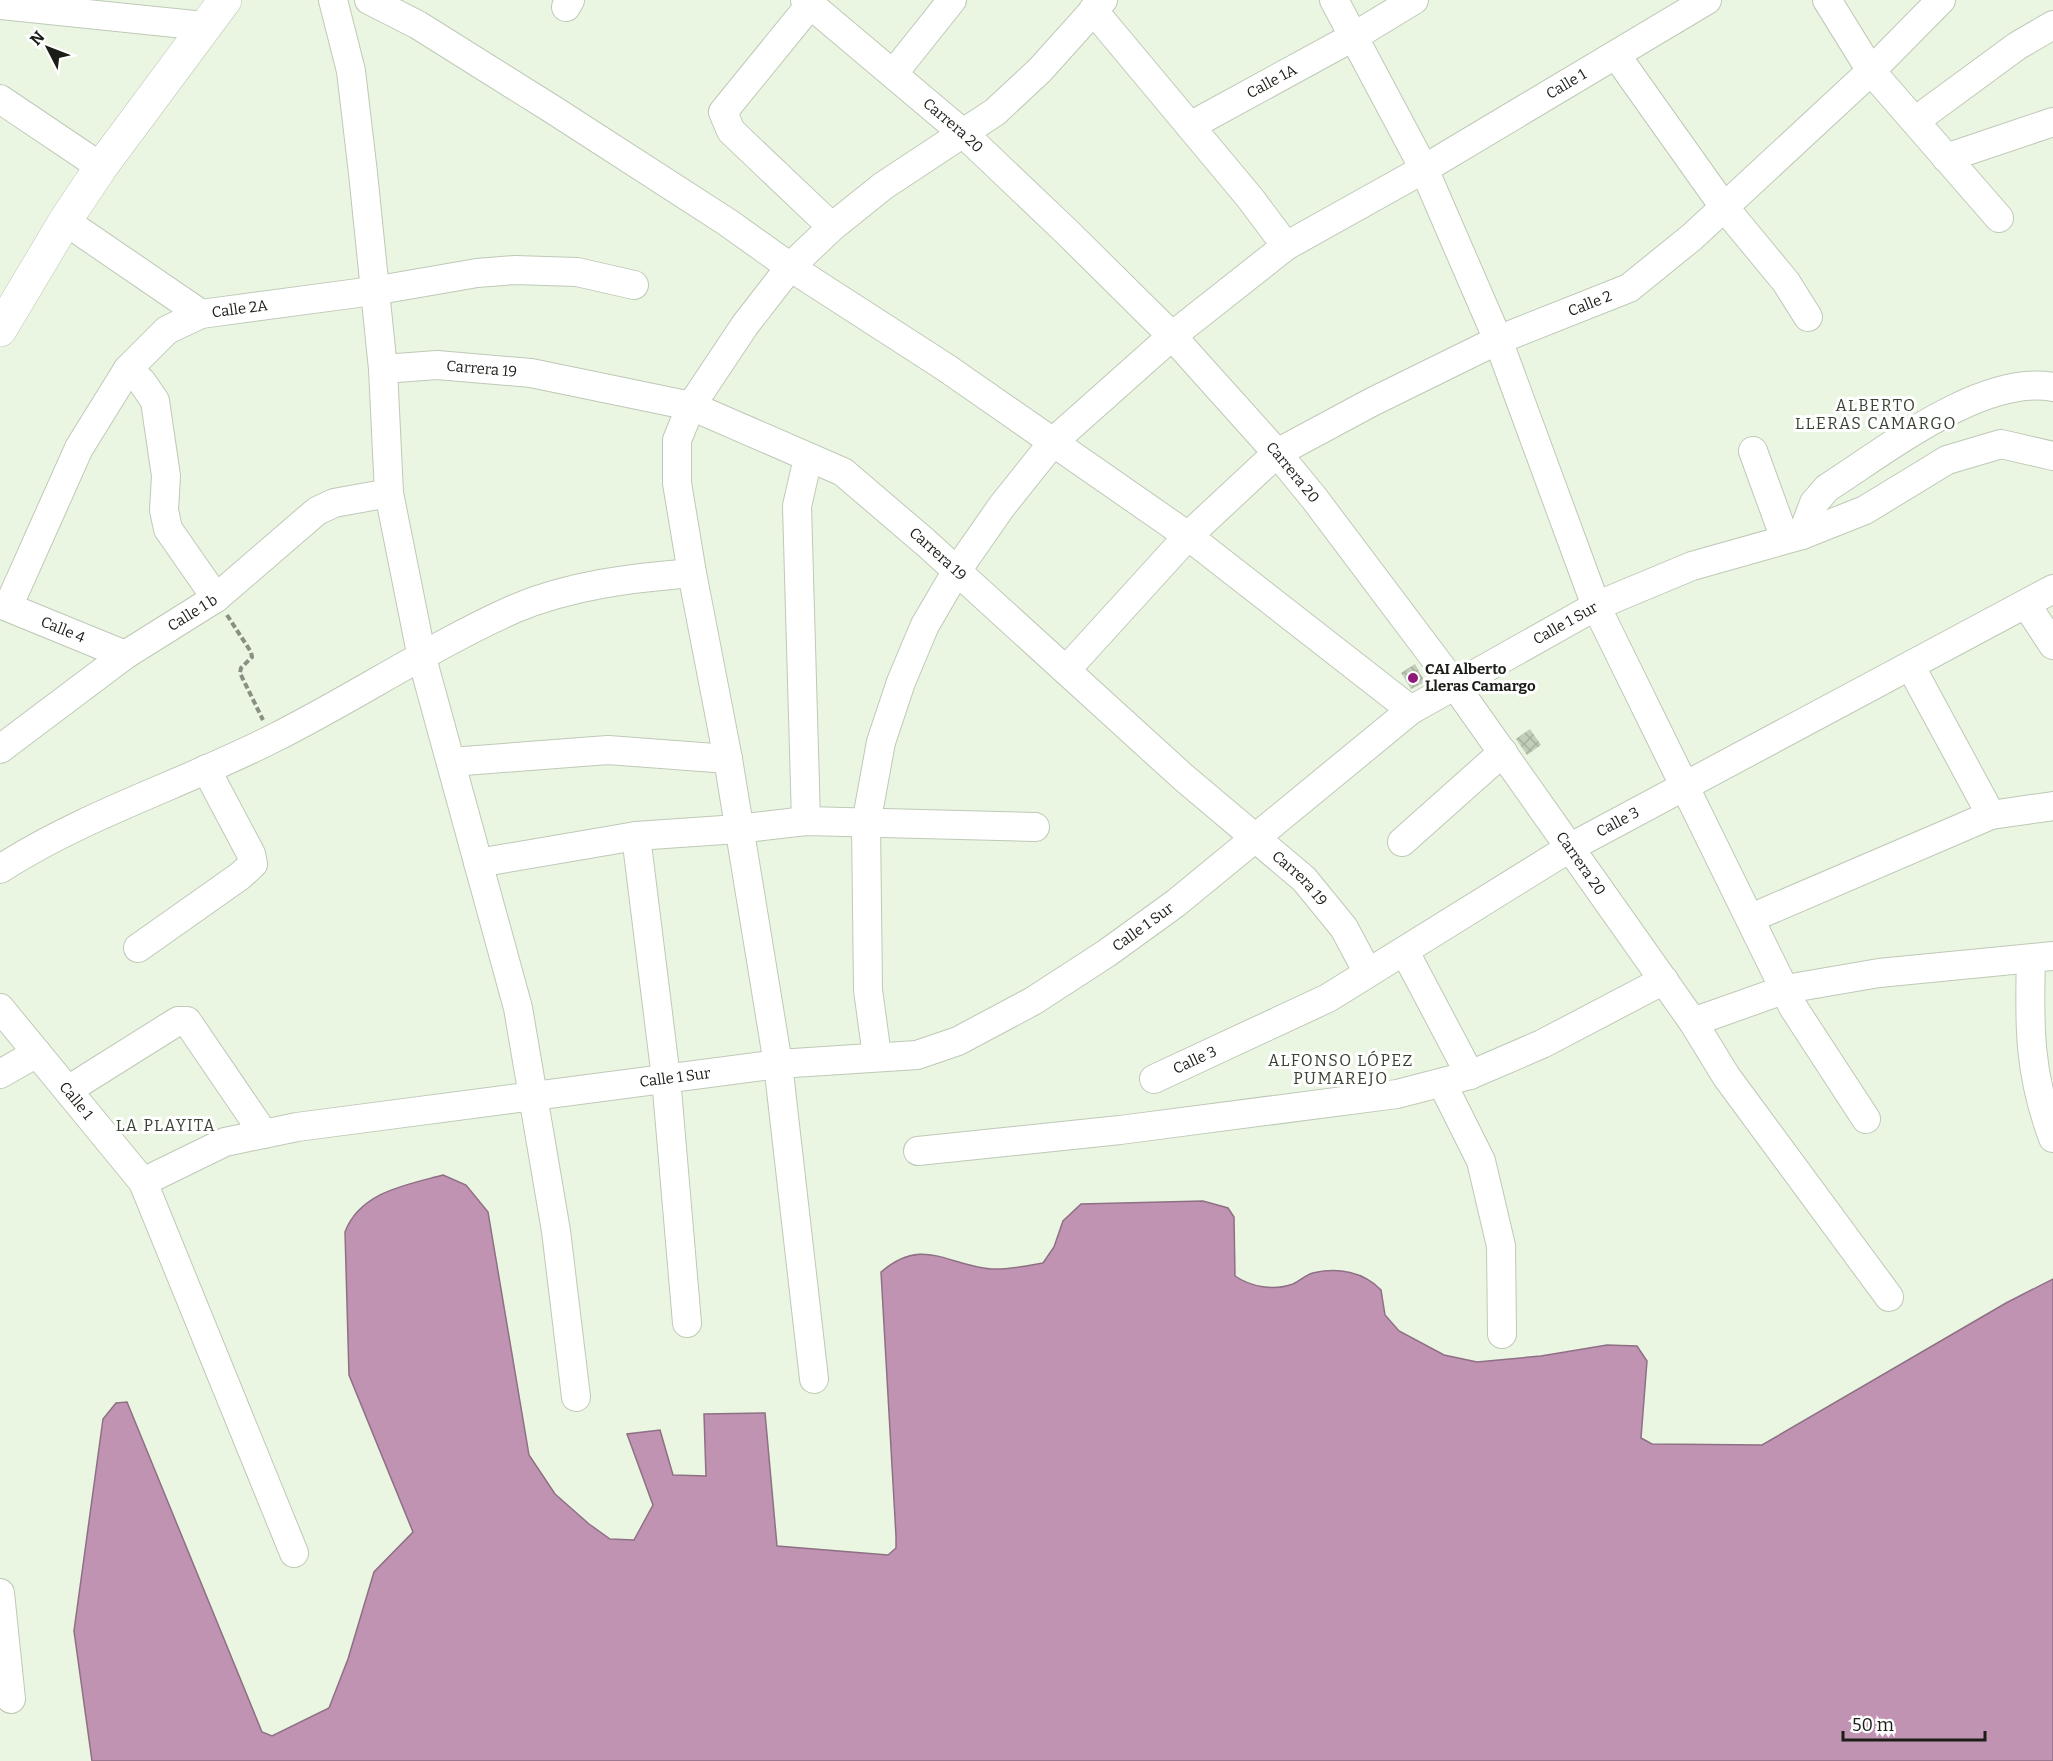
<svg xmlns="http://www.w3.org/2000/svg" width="2053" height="1761" font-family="Bitter,serif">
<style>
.water{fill:#c093b2;stroke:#8e7084;stroke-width:1.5}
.building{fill:url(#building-cross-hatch)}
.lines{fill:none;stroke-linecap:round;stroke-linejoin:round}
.minor-casing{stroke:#bec9b7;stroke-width:30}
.major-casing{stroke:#bec9b7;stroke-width:34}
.path{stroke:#889083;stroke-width:4;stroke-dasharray:6 3;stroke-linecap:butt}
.minor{stroke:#fff;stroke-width:28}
.major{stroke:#fff;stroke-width:33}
.poi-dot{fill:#8f1979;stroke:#fff;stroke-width:2}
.labels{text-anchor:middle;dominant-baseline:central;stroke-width:6;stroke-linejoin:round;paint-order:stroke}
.street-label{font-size:15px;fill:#1a1e17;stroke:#fff}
.poi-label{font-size:15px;font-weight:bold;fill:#1a1e17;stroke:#fff;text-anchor:start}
.neighbourhood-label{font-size:16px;letter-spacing:1.5px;fill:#384132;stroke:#fff}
</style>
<defs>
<pattern id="building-cross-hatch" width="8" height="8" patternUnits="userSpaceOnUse" patternTransform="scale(1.5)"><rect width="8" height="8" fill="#c2cdba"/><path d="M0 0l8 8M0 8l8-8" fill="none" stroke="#a6b09f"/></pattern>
</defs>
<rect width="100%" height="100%" fill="#eaf5e2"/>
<!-- water -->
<path class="water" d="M443 1175 466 1185 488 1212 529 1455 555 1494 589 1524 610 1539 634 1540 653 1505 627 1434 660 1430 673 1475 706 1476 704 1414 765 1413 777 1546 888 1555 896 1548V1536L881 1272C923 1236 946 1265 991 1269 1008 1270 1027 1266 1043 1263L1054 1247 1063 1221 1081 1204 1203 1201 1228 1208 1234 1217 1235 1276C1251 1287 1274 1291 1293 1284 1300 1281 1305 1275 1313 1273 1338 1267 1364 1272 1381 1290L1385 1315 1399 1331 1444 1355 1477 1362 1541 1356 1607 1345 1637 1346 1647 1361 1641 1438 1652 1444 1762 1445 2006 1303 2053 1279V1761H92L74 1631 103 1419 116 1403 127 1402 262 1732 272 1736 329 1708 348 1659 374 1572 413 1532 349 1375 345 1232C360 1192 406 1185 443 1175Z"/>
<!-- building -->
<path class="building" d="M1415 664 1425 682 1411 689 1401 673Z
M1530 729 1541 745 1527 755 1516 739Z"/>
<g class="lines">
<defs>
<g id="minor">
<path d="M333 0 351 71 363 173 383 369 389 493 422 658 518 1008 556 1231 576 1397"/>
<path d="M369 0 418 25 552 109 727 222 790 267 945 367 1188 536 1411 710"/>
<path id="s1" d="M805 0 964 134 1067 232 1172 336 1277 453 1314 498 1454 684 1693 1022 1726 1076 1889 1297"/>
<path d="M1334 0 1424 169 1498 340 1596 606 1793 1007 1866 1119"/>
<path d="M1827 0 1871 71 1999 218"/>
<path d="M0 5 204 26"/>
<path d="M810 5 723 112 731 131 832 227"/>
<path d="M566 7 570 0"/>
<path d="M1093 10 1250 198 1286 246"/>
<path d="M1616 55 1724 207 1786 282 1808 317"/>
<path d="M893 74 952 0"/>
<path d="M0 99 101 167"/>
<path d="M1915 121 2017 46 2053 25"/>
<path id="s2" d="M1190 126 1353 37 1414 0"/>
<path d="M1946 158 2053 122"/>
<path d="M65 221 201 314"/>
<path d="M128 369 142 382 155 401 166 476 164 510 168 529 216 598"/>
<path id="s3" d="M383 369 437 365 531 373 691 406 843 472 925 542 1183 777 1304 879 1344 928 1368 973"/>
<path d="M1753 451 1785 539"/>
<path d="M1802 535 1814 503 1827 488C1885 451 1982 374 2053 387"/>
<path id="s4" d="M0 604 125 655"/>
<path d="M2026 604 2053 645"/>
<path id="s5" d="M8 607 79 448 128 369 167 330 201 314 373 291 477 273 515 270 577 272 634 285"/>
<path d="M1911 667 1991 815"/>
<path id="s6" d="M1066 670 1188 536 1277 453 1372 402 1498 340 1629 288 1692 237 1871 71 1941 0"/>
<path id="s7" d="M0 749 125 655 216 598 317 511 334 503 389 493"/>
<path d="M451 762 608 750 728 759"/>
<path d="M806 821 797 506 808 458"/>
<path d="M636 836 666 1078 687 1323"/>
<path d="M1402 842 1503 752"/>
<path d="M478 863 636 836 738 829 806 821 1035 827"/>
<path d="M0 869C85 814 184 784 274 738 354 698 433 645 514 609 570 585 632 578 692 573"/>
<path d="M1751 918 1991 815 2053 806"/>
<path d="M138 948 240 876 253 864 251 854 206 769"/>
<path d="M1405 952 1470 1075"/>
<path d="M2031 959C2029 1026 2029 1074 2053 1138"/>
<path id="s8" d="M0 1008 143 1182 294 1553"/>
<path d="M1693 1022 1786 989 1879 973 2053 956"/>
<path id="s9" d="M877 1056 868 990 866 824 881 742 901 682 925 625 956 572 1002 506 1054 441 1172 336 1286 246 1424 169 1707 0"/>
<path d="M0 1074 37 1053"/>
<path id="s10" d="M1154 1079 1328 998 1571 847 2053 589"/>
<path d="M1442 1083 1481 1161 1501 1246 1502 1334"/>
<path d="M68 1090 178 1021H187L264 1134"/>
<path d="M918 1151 1120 1130 1397 1094 1470 1075 1542 1044 1664 980"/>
<path id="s11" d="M143 1182 225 1142 297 1127 778 1064 917 1055 958 1041 1033 1001 1107 953 1176 903 1411 710 1596 606 1692 566 1802 535 1865 510 1947 460 2001 444 2053 456"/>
<path d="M814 1379 778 1064 728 759 692 573 677 483V440L691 406 745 325 790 267 832 227 883 186 995 112 1040 70 1103 0"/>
<path d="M0 1593 11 1699"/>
</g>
<path id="major" d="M0 330 65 221 101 167 225 0"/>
</defs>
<!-- minor casing -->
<use href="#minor" class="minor-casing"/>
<!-- major casing -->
<use href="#major" class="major-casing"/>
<!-- path -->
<path class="path" d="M227 615 251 652 252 657 241 668 240 673 263 720"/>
<!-- minor -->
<use href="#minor" class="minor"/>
<!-- major -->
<use href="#major" class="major"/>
</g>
<!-- markers -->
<circle class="poi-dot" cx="1413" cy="678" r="6"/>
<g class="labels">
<!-- street labels -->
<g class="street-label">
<text stroke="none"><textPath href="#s2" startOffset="93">Calle 1A</textPath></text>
<text stroke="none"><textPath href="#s9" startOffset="1293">Calle 1</textPath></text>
<text stroke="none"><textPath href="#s1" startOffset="194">Carrera 20</textPath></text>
<text stroke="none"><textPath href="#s6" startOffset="650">Calle 2</textPath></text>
<text stroke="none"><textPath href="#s5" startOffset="399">Calle 2A</textPath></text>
<text stroke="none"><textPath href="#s3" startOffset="99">Carrera 19</textPath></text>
<text stroke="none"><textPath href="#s1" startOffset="680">Carrera 20</textPath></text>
<text stroke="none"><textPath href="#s3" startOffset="603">Carrera 19</textPath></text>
<text stroke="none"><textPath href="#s7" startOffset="236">Calle 1 b</textPath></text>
<text stroke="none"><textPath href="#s11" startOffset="1572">Calle 1 Sur</textPath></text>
<text stroke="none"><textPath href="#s4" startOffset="68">Calle 4</textPath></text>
<text stroke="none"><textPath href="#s10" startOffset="531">Calle 3</textPath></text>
<text stroke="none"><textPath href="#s1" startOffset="1166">Carrera 20</textPath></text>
<text stroke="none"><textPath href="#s3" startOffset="1089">Carrera 19</textPath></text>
<text stroke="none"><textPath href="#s11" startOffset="1050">Calle 1 Sur</textPath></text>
<text stroke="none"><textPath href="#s10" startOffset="45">Calle 3</textPath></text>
<text stroke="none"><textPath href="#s11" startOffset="546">Calle 1 Sur</textPath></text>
<text stroke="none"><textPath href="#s8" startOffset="120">Calle 1</textPath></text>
</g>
<!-- poi labels -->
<g class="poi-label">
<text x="1425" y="669">CAI Alberto<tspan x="1425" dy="17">Lleras Camargo</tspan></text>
</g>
<!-- neighbourhood labels -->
<g class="neighbourhood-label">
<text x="1876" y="405">ALBERTO<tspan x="1876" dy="18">LLERAS CAMARGO</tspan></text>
<text x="1341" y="1060">ALFONSO LÓPEZ<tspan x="1341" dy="18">PUMAREJO</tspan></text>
<text x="166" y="1125">LA PLAYITA</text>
</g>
</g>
<!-- north arrow -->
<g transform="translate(48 48) rotate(312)" stroke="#ffffff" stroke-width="4.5" paint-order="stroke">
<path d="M0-4.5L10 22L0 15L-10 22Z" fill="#1a1e17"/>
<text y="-9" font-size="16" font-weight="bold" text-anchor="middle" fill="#1a1e17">N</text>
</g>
<!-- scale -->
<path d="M1843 1731v9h142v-9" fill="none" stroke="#1a1e17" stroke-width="3"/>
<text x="1852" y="1731" font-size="18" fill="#1a1e17" stroke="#ffffff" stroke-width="4.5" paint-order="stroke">50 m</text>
</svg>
